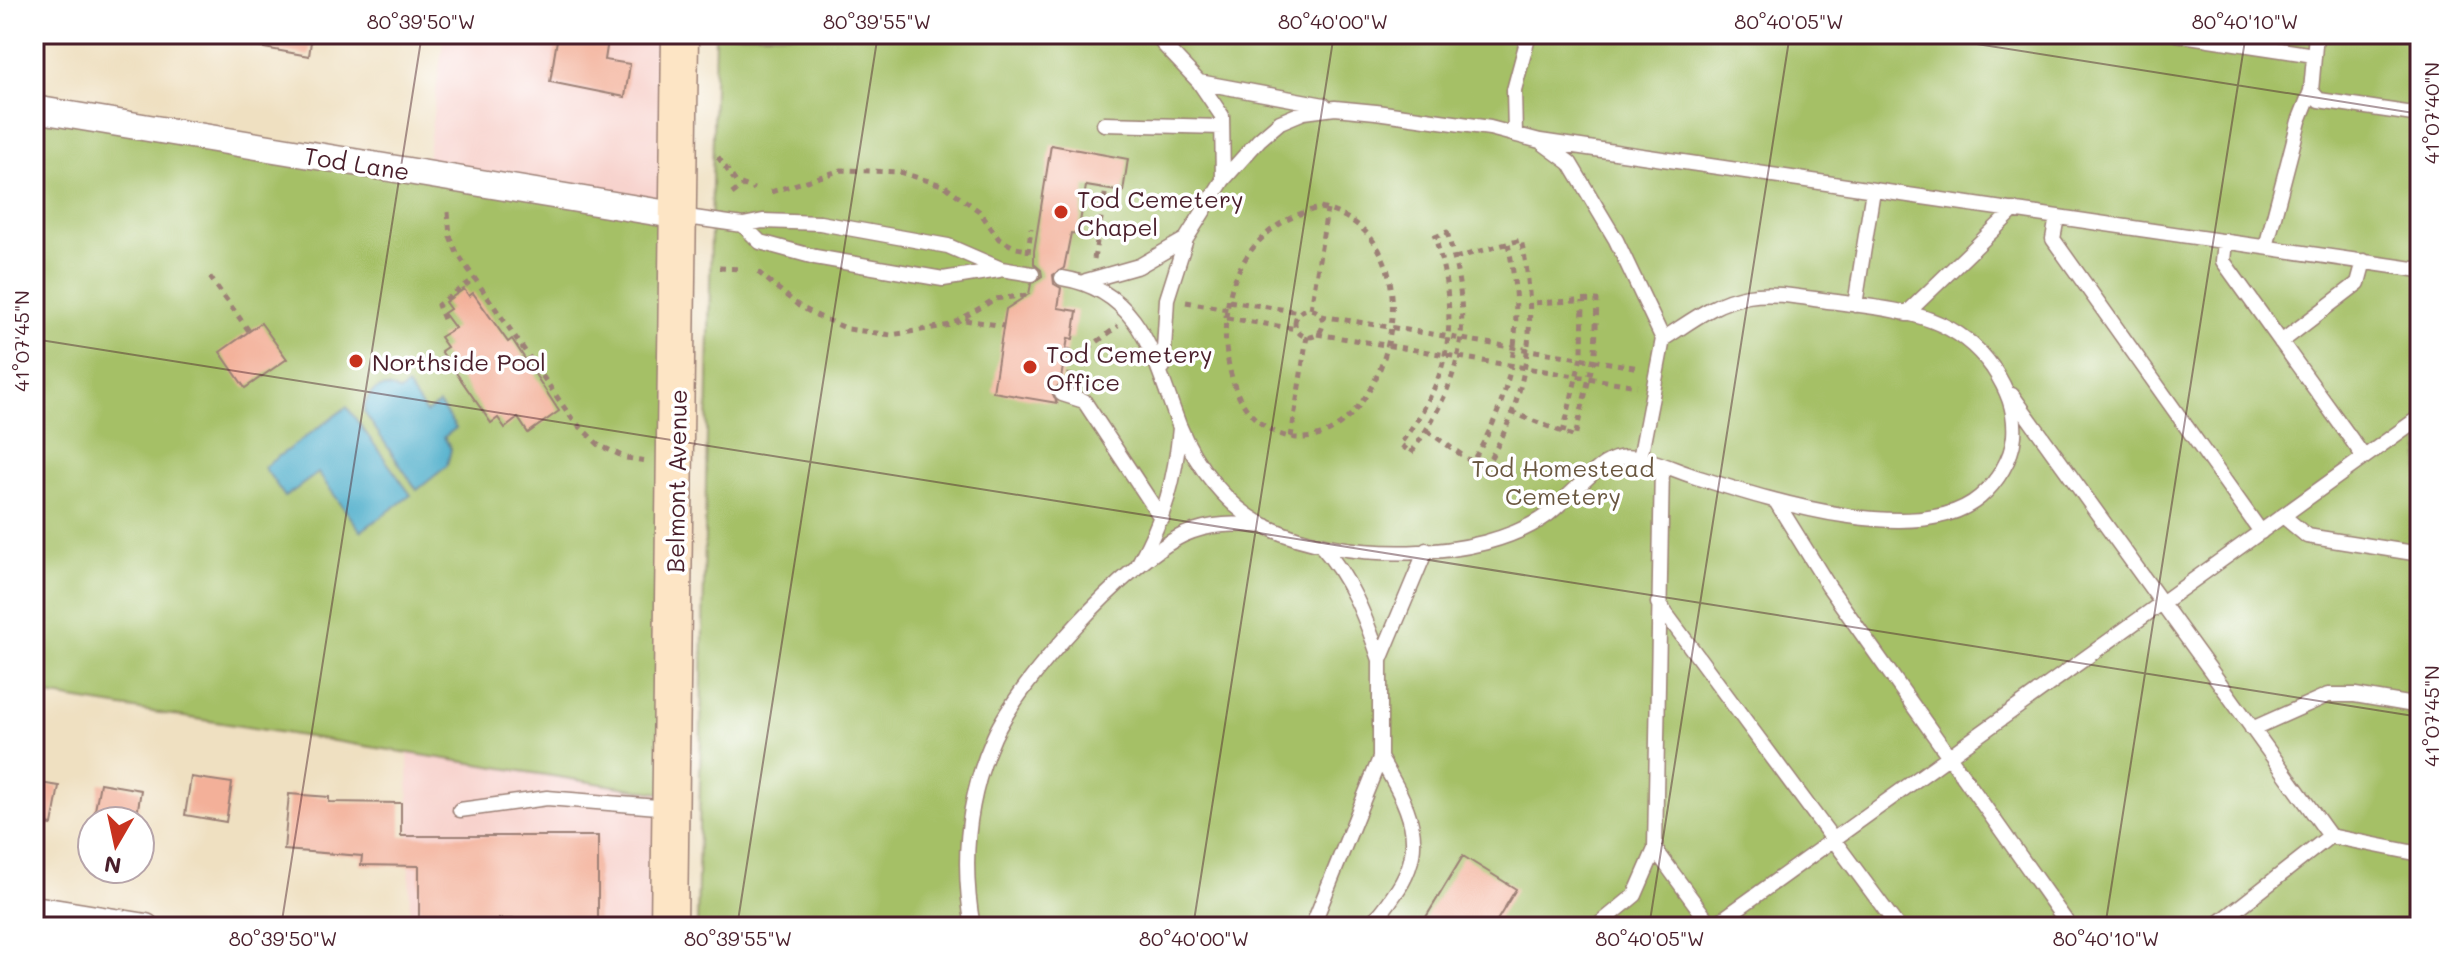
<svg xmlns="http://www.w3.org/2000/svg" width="2454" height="961" font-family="Mali,sans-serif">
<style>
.built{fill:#f7d0ca}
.green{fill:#a5c066;stroke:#787048;stroke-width:2}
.water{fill:#4aacc9;stroke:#4a667a;stroke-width:2}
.building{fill:#f3b099}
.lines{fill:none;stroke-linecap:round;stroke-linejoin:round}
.lane-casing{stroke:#9c8076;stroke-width:17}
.street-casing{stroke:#9c8076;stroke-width:29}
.secondary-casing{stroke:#9c8076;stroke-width:39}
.path{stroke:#9c8076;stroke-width:5;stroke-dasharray:6 6;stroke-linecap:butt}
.lane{stroke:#fff;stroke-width:14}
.street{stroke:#fff;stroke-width:26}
.secondary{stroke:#fde5c5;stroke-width:36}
.ticks{fill:none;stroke:#4a1f2b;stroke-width:2;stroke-opacity:0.45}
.poi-dot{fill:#c8321e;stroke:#fff;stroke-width:3}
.labels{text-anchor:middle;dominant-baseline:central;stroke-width:7;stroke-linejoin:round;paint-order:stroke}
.street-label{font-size:24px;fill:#4a1f2b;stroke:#fff}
.poi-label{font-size:24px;fill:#4a1f2b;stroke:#fff;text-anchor:start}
.park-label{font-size:24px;fill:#6a5740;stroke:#fff}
.neatline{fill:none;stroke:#4a1f2b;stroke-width:3}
.ticks-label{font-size:20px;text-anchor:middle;fill:#4a1f2b}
</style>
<rect width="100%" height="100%" fill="#fff"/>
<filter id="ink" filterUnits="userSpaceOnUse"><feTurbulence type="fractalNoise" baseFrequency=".0125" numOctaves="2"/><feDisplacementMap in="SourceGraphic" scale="16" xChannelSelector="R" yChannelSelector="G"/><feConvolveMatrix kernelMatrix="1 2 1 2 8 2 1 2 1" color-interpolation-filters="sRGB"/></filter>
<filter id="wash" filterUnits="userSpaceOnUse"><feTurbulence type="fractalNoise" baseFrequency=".006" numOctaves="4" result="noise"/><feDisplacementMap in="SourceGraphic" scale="32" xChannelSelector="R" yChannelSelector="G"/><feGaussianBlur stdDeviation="1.8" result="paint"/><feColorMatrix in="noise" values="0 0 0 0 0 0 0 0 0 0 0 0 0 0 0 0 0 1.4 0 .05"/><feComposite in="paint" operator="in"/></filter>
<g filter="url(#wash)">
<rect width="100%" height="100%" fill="#efe0c1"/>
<!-- built -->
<path class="built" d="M444 34H680V216L425 174Z
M408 753 671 795 669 927H410Z"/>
<!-- green -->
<path class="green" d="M715 34H2420V927H697Z
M34 109 680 216 671 795 34 693Z"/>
<!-- water -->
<path class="water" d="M407 386 426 413 439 404 456 428 444 437 451 449 447 466 417 490 364 412C365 391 382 381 400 392Z
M347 407 411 495 361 531 318 473 285 497 264 467Z"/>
<g id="blocks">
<!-- building -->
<path class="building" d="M248 34H312L309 56 247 45Z
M558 34H609L605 60 630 64 625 97 550 82Z
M1051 145 1128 159 1123 192 1086 186 1078 234 1071 233 1064 268 1053 275 1054 284 1061 288 1058 308 1077 311 1073 339 1068 338 1060 384 1052 392 1057 403 993 392 1006 309 1029 294 1031 284 1042 276 1041 270 1034 264V251Z
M464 289 469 296 473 293 508 342 512 339 559 411 528 433 518 418 505 428 498 418 491 423 441 351 447 347 440 337 455 328 444 313 450 309 445 302Z
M261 323 287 359 245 388 220 352Z
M191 777 232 783 226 822 185 815Z
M34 782 59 786 52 825 34 822Z
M100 783 141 790 136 821H93Z
M289 794 329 797V802L401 803V836H598V920L499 919V927H419V866L361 865 362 856 284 850Z
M1463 856 1516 889 1493 927H1420Z"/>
</g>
</g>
<g filter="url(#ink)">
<use href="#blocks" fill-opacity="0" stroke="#9c8076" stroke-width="2"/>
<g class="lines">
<defs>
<path id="lane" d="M1165 34 1163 44 1199 82 1222 116 1223 180
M2176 34 2314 55
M2316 34 2311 91 2319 100 2420 115
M1199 82 1324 105
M1104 124 1222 127
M1515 134 1514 90 1529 34
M1540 141 2420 270
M680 216 743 225 763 221 820 223 948 246 1001 269 1032 274
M2057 217 2053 239 2261 532
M743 225 760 242 815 257 943 279 999 270
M2225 241 2223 261 2364 457
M2266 247 2299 121 2311 91
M1062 278C1143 291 1154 361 1179 425 1195 465 1228 508 1267 527 1341 562 1479 564 1547 515 1566 501 1594 466 1615 459 1639 452 1671 469 1693 476 1763 498 1918 550 1980 497 1997 482 2012 459 2014 436 2016 410 2007 389 1993 368 1954 313 1900 311 1837 302 1809 299 1776 291 1748 296 1716 301 1690 322 1663 339
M1086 281 1139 266 1186 239 1223 180 1259 140 1280 122 1304 112 1335 108 1376 112 1490 128 1540 141 1570 163 1616 240 1663 339 1640 459
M1855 305 1873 190
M1906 314 2014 210
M2281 342 2358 283 2364 261
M1163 367 1167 299 1186 239
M1062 394 1084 401 1162 519
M2012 395 2330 836 2420 854
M1777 503 1829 587 2070 927
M2283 516 2307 536 2420 554
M1320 544C1351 579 1365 616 1380 660
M1139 563C1165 515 1175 482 1180 428
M1658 603 1898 927
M2252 729 2328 695H2355L2420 706
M460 810 547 798 670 808
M1655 849 1712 927
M973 927C961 862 967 798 994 737 1020 679 1126 563 1183 535 1211 522 1237 524 1266 526
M1312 927 1380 758V660L1426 550
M1364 927C1378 919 1385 908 1394 895 1431 845 1408 805 1380 758
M1596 927 1635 895 1655 849 1662 466
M1712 927 2420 417
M2214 927 2330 836"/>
<path id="street" d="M34 109 680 216
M34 909 146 927"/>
<path id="secondary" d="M669 927 680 34"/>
</defs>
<!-- lane casing -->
<use href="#lane" class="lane-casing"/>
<!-- street casing -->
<use href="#street" class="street-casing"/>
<!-- secondary casing -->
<use href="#secondary" class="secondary-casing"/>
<!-- path -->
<path class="path" d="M718 157 736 182 754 189
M771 192 842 170 899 172 945 186 979 211 999 239 1016 248 1028 250
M732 194 742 186
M1320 208C1455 237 1378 476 1277 433 1259 425 1243 409 1236 390 1208 315 1235 226 1320 208Z
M448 212 450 236 457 253 573 420 599 445 626 458 647 461
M1447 232C1474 322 1465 376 1411 453L1400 444C1453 375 1460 319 1435 237Z
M1028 253 1031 228
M1455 258 1521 240C1540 318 1528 403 1483 470L1472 462
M1094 259 1106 189
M719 268 740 269
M758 272 799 306 818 316 848 329 891 335 951 325 995 299 1028 295
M210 277 249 331
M1229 301 1300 312
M1186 302 1228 309
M1311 309 1327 210
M1295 323a14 14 0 1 1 28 0a14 14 0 1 1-28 0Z
M1321 316 1640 368
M1227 318 1297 329
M444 319 438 305 474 279
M965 320 1004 326
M1317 334 1637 386
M1066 351 1081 354 1118 326
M1069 379 1073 352
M1511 412 1575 437 1595 353 1597 300 1530 303
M1427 431 1472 462C1515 395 1525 321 1508 244
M1563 433 1582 353 1583 301
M1291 437 1307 336"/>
<!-- lane -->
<use href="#lane" class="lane"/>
<!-- street -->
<use href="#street" class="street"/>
<!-- secondary -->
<use href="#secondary" class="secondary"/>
</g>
</g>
<!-- ticks -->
<path class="ticks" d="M1913 34 2420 114M34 339 2420 717M281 927 422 34M737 927 878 34M1193 927 1334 34M1649 927 1790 34M2105 927 2246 34"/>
<!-- markers -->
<g class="poi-dot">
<circle cx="1061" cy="212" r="8"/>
<circle cx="356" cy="361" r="8"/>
<circle cx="1030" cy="367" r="8"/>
</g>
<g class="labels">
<!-- street labels -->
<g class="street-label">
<text transform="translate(357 163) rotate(9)">Tod Lane</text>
<text transform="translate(676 481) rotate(-89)">Belmont Avenue</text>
</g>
<!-- poi labels -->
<g class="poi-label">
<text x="1077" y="198">Tod Cemetery<tspan x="1077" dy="28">Chapel</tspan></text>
<text x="1046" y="353">Tod Cemetery<tspan x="1046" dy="28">Office</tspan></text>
<text x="372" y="361">Northside Pool</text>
</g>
<!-- park labels -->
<g class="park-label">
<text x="1563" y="467">Tod Homestead<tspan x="1563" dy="28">Cemetery</tspan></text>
</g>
</g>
<!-- margin -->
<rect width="2454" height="961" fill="none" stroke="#fff" stroke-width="88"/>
<!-- north arrow -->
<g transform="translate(116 845) rotate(189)"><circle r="38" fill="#ffffff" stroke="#b7a5aa" stroke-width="2"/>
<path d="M0-6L14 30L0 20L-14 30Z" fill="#c8321e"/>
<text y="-12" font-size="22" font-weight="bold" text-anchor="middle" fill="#4a1f2b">N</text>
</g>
<rect x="44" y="44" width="2366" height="873" class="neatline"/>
<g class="ticks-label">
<text x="421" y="29">80°39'50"W</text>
<text x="877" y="29">80°39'55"W</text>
<text x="1333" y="29">80°40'00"W</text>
<text x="1789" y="29">80°40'05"W</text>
<text x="2245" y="29">80°40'10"W</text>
<text transform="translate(2432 113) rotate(-90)" y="7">41°07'40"N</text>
<text transform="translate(22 341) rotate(-90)" y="7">41°07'45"N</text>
<text transform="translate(2432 716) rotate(-90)" y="7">41°07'45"N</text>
<text x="283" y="946">80°39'50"W</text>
<text x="738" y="946">80°39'55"W</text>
<text x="1194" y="946">80°40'00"W</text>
<text x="1650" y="946">80°40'05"W</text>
<text x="2106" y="946">80°40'10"W</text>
</g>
</svg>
